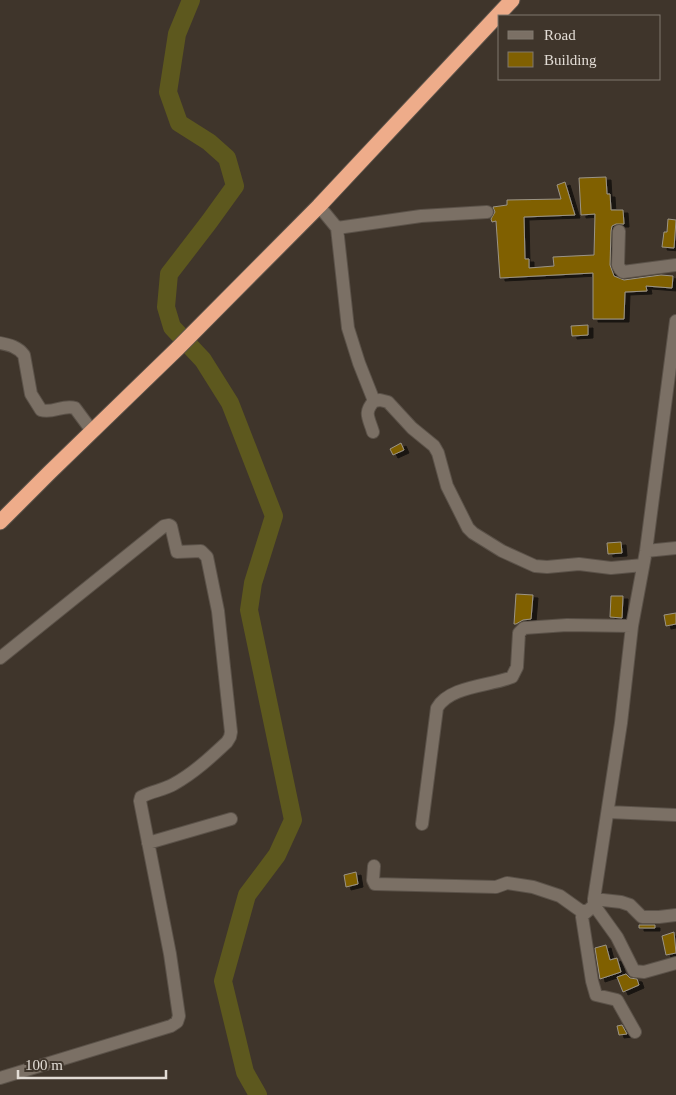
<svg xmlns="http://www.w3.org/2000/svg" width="676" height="1095" font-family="'Times New Roman',serif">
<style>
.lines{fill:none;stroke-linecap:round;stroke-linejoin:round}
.river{stroke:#5d581e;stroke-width:18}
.building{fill:#806001;stroke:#9b9486;filter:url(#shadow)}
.minor-casing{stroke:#5b5249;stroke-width:14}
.highway-casing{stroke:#5b5249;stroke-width:17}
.minor{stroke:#7b7065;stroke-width:12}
.highway{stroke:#eeac8a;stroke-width:15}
</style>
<defs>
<filter id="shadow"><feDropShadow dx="5" dy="3" stdDeviation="0" flood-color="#0009"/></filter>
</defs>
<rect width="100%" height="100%" fill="#3f352b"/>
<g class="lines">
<!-- river -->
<path class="river" d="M191 0 177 34 168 92 179 123 209 142 227 158 235 186 209 222 169 274 166 307 172 327 203 360 230 403 274 516 253 583 249 610 293 820 277 855 247 895 223 981 245 1072 258 1095"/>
</g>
<!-- building -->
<path class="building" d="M606 177 607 194H610L611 210H623L624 224H616L612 226 611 231 610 265 614 276 624 280 661 275 673 276 672 288 646 286 647 291 625 292 624 319H593V273L500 278 496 221 492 222 491 219 495 212 493 207 507 205V200L561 199 557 185 565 182 575 215 524 217 525 259H529V268L554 266 553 257 594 255 595 214 581 215 579 178Z
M668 219 676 220 674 248 662 247 664 232H667Z
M588 325V335L572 336 571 326Z
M401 443 404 450 393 455 390 449Z
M621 542 622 553 608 554 607 543Z
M516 594 533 595 531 619 523 620 516 624H514Z
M611 596H623L622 618 610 617Z
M676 613V624L666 626 664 615Z
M356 872 358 884 346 887 344 875Z
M639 925H655V928H639Z
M674 932 676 953 666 955 662 936Z
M606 945 610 960 617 958 621 972 600 979 595 948Z
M626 974 630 978 637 979 639 985 623 992 617 977Z
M622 1025 627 1034 619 1035 617 1026Z"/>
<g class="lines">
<defs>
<path id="minor" d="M319 206 337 228 348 328 359 363 374 401C363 413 369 418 373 432
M337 228 421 216 487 212
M619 231 618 265 620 269 623 272 676 265
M676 321 646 551 632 626 621 723 594 899V905L617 937 634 971 644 972 676 963
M0 343C10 345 18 347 24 355L31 394 41 410C53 414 63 404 75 408L92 431
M374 401 380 400 388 402 412 428 434 446 438 453 447 486 468 528 473 533 502 551 535 566 547 567 579 564 611 568 643 565
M646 551 676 548
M0 658 164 526 169 525 171 526 177 552 201 551 207 557 218 611 231 732 230 737 227 742C211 757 194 773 174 784 164 790 152 791 141 797L140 801 170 954 179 1016 177 1022 171 1026 0 1078
M608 812 676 815
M422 824 437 708C449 686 490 686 512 677L517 667 519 633 524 628 567 625 632 626
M148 843 231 819
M374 866 373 880 375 884 496 887 507 883 533 887 560 896 581 911H587
M594 899 621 902 630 905 642 917H659L676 915
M592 907 583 915 582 917 592 981 596 995 617 1000 635 1032"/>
<path id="highway" d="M0 522 49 473 177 349 319 206 512 0"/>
</defs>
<!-- minor casing -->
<use href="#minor" class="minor-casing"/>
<!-- highway casing -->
<use href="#highway" class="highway-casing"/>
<!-- minor -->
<use href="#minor" class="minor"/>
<!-- highway -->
<use href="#highway" class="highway"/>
</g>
<!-- legend -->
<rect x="498" y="15" width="162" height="65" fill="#3f352b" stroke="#80786f"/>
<rect x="508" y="31" width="25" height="8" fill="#7b7065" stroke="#80786f"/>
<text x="544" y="40" font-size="15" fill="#e2dcd5">Road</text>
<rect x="508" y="52" width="25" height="15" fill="#806001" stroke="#80786f"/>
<text x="544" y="65" font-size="15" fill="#e2dcd5">Building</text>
<!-- scale -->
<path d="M18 1070v8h148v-8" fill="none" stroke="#e2dcd5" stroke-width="2.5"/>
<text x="25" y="1070" font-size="15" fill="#e2dcd5" stroke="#3f352b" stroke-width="4" paint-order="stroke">100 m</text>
</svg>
